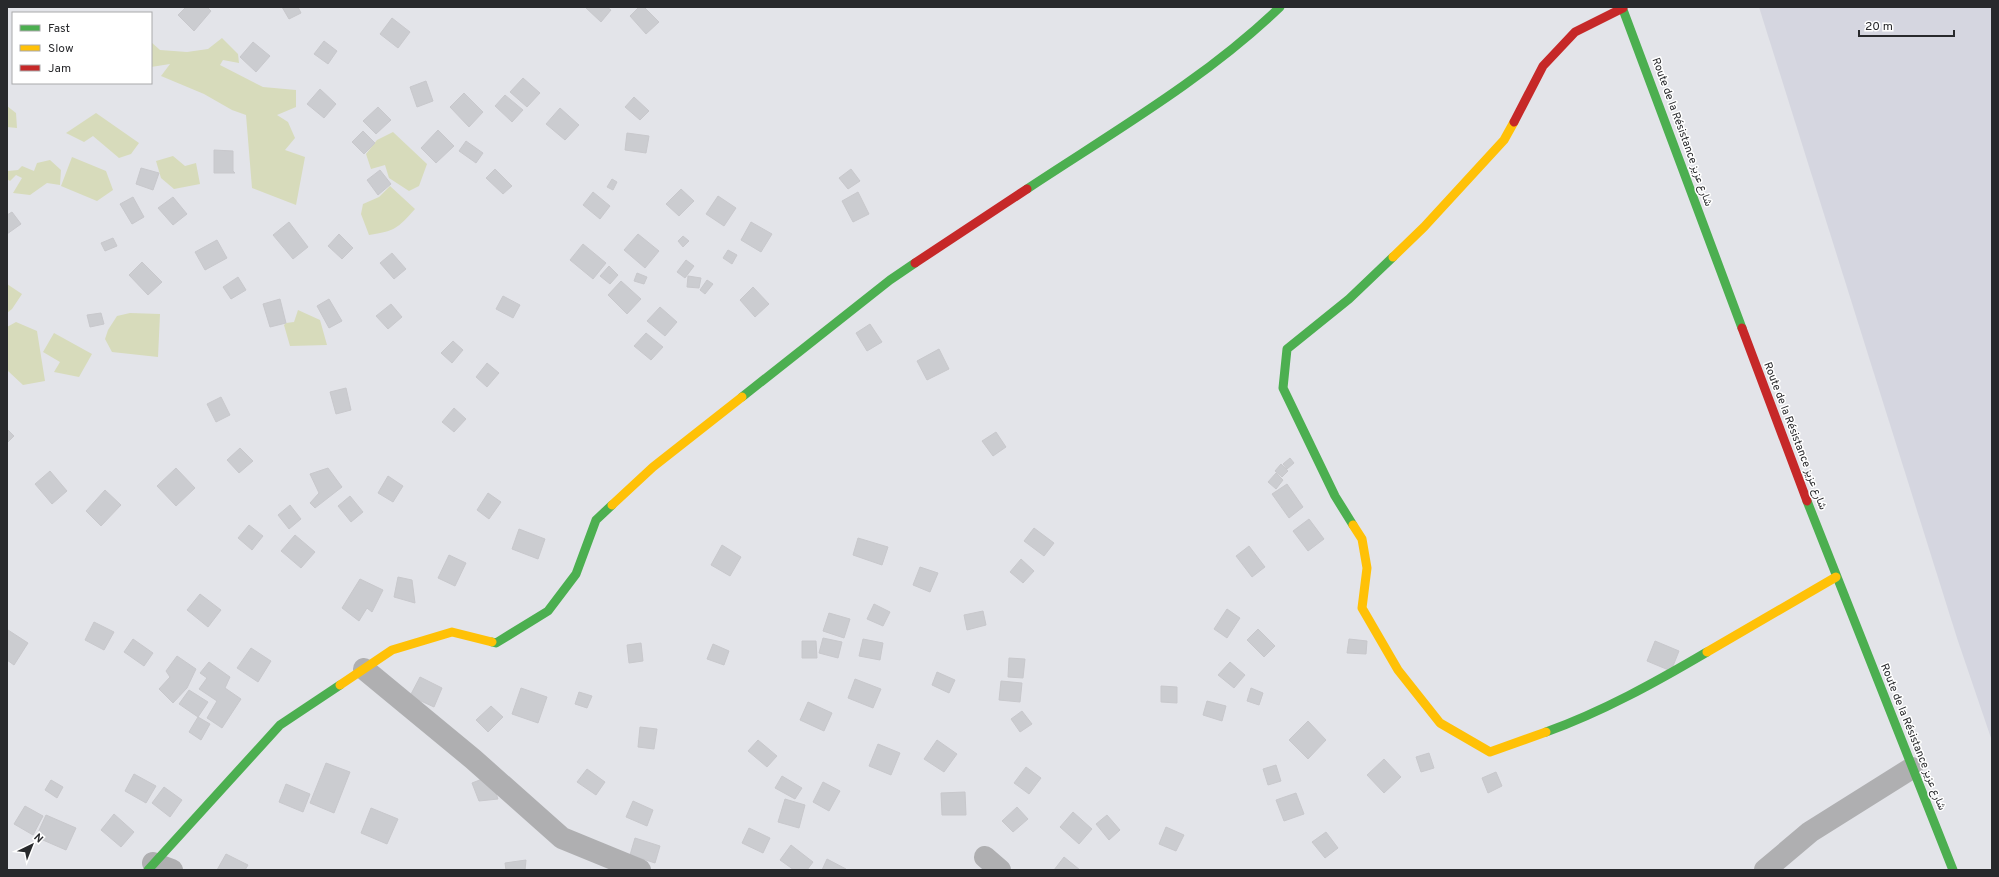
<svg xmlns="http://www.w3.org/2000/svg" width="1999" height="877" font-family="Overpass,Vazirmatn,sans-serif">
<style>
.built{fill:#d5d6e0}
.green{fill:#d7dbbb}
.building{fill:#cbccd0;stroke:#c8c8cc}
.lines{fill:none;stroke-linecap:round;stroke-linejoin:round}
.street{stroke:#afafb1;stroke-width:22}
.fast{stroke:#4caf50;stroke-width:9}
.slow{stroke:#ffc107;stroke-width:9}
.jam{stroke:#c62828;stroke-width:9}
.labels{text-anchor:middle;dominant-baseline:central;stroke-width:3;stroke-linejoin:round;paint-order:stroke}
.street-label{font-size:11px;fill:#28292c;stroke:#fff}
</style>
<rect width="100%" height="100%" fill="#e3e4e9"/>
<!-- built -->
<path class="built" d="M1759 7H1992V741L1957 638Z"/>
<!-- green -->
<path class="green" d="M222 38 238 54 239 63 223 60 220 65 263 87 296 90V107L277 115 288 122 295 138 285 150 305 157 296 205 252 188 246 115 232 110 204 94 161 76 170 64 151 67V42L160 50 187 52 208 49Z
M7 106 16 113 17 128 7 127Z
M96 113 139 143 131 154 119 158 93 136 84 142 66 133Z
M393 132 427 164 419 186 409 191 389 178 385 165 371 169 366 154 377 140Z
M173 156 185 166 196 163 200 184 174 189 161 178 156 161Z
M72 157 106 171 113 190 97 201 61 186Z
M50 160 61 170 60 185 47 183 30 195 13 193 22 178 16 175 10 181 7 179 8 171 18 170 22 166 34 171 37 163Z
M390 186 415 209C397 229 395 231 369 235L361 214 363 204 379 197Z
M7 284 22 294 12 309 7 313Z
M298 310 320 320 327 345 290 346 284 325 286 323 294 322Z
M130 313 160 314 158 357 112 352 105 339 108 330 117 316Z
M16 322 37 331 45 381 23 385 8 371 7 327Z
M54 333 92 354 79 377 54 372 60 362 43 352Z"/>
<!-- building -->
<path class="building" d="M186 7H207L211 11 194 31 178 15Z
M282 7H298L301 13 289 19Z
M585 7H607L611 10 601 22Z
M639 7H644L659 22 646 34 630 16Z
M392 18 410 32 398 48 380 34Z
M324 41 337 51 328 64 314 54Z
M253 42 270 56 256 72 240 57Z
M523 78 540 93 527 107 510 92Z
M426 81 433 101 417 107 410 87Z
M320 89 336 104 324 118 307 104Z
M464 93 483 112 469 127 450 107Z
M505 95 523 110 512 122 495 106Z
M634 97 649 111 640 120 625 107Z
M378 107 391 120 376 134 363 121Z
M560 108 579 125 565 140 546 124Z
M438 130 454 146 436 163 421 148Z
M363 131 375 143 364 154 352 142Z
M627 133 649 136 646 153 625 150Z
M466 141 483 153 476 163 459 151Z
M214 150 233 151V171L235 173H214Z
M141 168 159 173 153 190 136 184Z
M495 169 512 186 503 194 486 178Z
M851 169 860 181 848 189 839 178Z
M380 170 391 184 378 195 367 180Z
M612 179 617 182 613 190 607 187Z
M681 189 694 201 679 216 666 204Z
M593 192 610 206 600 219 583 205Z
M858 192 869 214 853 222 842 201Z
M718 196 736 208 724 226 706 214Z
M133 197 144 217 132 224 120 204Z
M173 197 187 214 173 225 158 208Z
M12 212 21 224 7 234V215Z
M289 222 308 247 293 259 273 235Z
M751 222 772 234 761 252 741 240Z
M339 234 353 248 342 259 328 246Z
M638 234 659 251 645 268 624 250Z
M683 236 689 241 683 247 678 241Z
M113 238 117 246 105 251 101 243Z
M217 240 227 258 205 270 195 252Z
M583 244 606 263 593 279 570 260Z
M728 250 737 255 732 264 723 258Z
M392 253 406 269 394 279 380 263Z
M686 260 694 266 685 278 677 272Z
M142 262 162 282 148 295 129 275Z
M609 266 618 275 610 284 600 276Z
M637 273 647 277 644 284 634 281Z
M688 276 701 278 699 288 687 287Z
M238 277 246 290 231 299 223 287Z
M707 280 713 284 705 294 700 290Z
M621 281 641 299 627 314 608 295Z
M753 287 769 304 755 317 740 300Z
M503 296 520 305 513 318 496 309Z
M280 299 286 323 270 327 263 304Z
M329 299 342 321 329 328 317 306Z
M391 304 402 317 388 329 376 316Z
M660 307 677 322 665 336 647 321Z
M101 313 104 324 90 327 87 315Z
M870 324 882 342 867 351 856 333Z
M646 333 663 347 651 360 634 346Z
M453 341 463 350 452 363 441 353Z
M939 349 949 369 927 380 917 361Z
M487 363 499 373 487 387 476 377Z
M346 388 351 410 336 414 330 392Z
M221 397 230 415 216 422 207 404Z
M454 408 466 419 454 432 442 422Z
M7 429 14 436 7 443Z
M996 432 1006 447 993 456 982 441Z
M240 448 253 461 239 473 227 460Z
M1290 458 1294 463 1287 469 1283 464Z
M1281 464 1288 471 1282 477 1275 471Z
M176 468 195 488 176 506 157 486Z
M328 468 342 487 315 508 310 503 319 493 310 474Z
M50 471 67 491 52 504 35 484Z
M1276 473 1283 480 1276 489 1268 482Z
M388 476 403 486 393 502 378 493Z
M1287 484 1303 507 1289 518 1272 494Z
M105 490 121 505 101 526 86 511Z
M488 493 501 502 489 519 477 510Z
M350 496 363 512 351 522 338 506Z
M290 505 301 519 289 529 278 515Z
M1309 519 1324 539 1308 551 1293 531Z
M249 525 263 536 252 550 238 538Z
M1034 528 1054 543 1044 556 1024 541Z
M519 529 545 539 538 559 512 549Z
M295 535 315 552 301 568 281 551Z
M858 538 888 547 882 565 853 555Z
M722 545 741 557 730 576 711 565Z
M1249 546 1265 567 1252 577 1236 556Z
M449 555 466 563 455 586 438 578Z
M1021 559 1034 571 1023 583 1010 572Z
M920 567 938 573 930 592 913 585Z
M398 577 412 580 415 603 394 597Z
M360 579 383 590 372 612 367 608 359 621 342 608Z
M200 594 221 610 208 627 187 610Z
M874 604 890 612 883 626 867 619Z
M1227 609 1240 618 1227 638 1214 629Z
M983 611 986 625 967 630 964 615Z
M829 613 850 619 844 638 823 631Z
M94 622 114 632 104 650 85 640Z
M1258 629 1275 646 1264 657 1247 640Z
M8 630 28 643 14 665 7 660Z
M823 638 842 642 838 658 819 653Z
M133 639 153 653 144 666 124 652Z
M863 639 883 643 880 660 859 656Z
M1349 639 1367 641 1366 654 1347 653Z
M802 641H816L817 658H802Z
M1655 641 1679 651 1671 671 1647 661Z
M641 643 643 661 629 663 627 645Z
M713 644 729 651 724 665 707 659Z
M251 648 271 661 258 682 237 668Z
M177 656 196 669 187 688 173 703 159 689 170 677 166 671Z
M1009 658 1025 659 1023 678 1008 677Z
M209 662 230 677 225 688 241 699 222 728 207 718 217 701 199 689 207 678 200 673Z
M1230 662 1245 675 1234 688 1218 675Z
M937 672 955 680 949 693 932 685Z
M420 677 442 688 434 707 410 696Z
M855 679 881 689 873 708 848 698Z
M1001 681 1022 683 1020 702 999 700Z
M1161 686 1177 687V703L1161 702Z
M521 688 547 697 538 723 512 714Z
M1251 688 1263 693 1259 705 1247 701Z
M189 690 208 702 198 717 179 704Z
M579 692 592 696 587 708 575 704Z
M1207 701 1226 706 1222 721 1203 715Z
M808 702 832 713 824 731 800 720Z
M491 706 503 717 488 732 476 720Z
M1022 711 1032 724 1020 732 1011 719Z
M198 717 210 724 201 740 189 732Z
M1308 721 1326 740 1308 759 1289 740Z
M640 727 657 729 654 749 638 747Z
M758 740 777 756 767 767 748 751Z
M937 740 957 754 944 772 924 759Z
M878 744 900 753 891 775 869 766Z
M1429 753 1434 768 1421 772 1416 757Z
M1384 759 1401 777 1384 793 1367 775Z
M326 763 350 772 334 813 310 803Z
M1276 765 1281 781 1268 785 1263 769Z
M1026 767 1041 778 1029 794 1014 783Z
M587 769 605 782 596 795 577 782Z
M1496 772 1502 786 1488 793 1482 778Z
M134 774 156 786 146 803 125 791Z
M490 776 498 799 479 801 472 783Z
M782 776 802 788 795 799 775 788Z
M51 780 63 787 57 798 45 790Z
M823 782 840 791 829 811 813 802Z
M286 784 310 794 303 812 279 802Z
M164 787 182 800 170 817 152 803Z
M965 792 966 815H942L941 793Z
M1296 793 1304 814 1284 821 1276 800Z
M785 799 805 805 799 828 778 822Z
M633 801 653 810 647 826 626 817Z
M25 806 43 816 33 835 14 824Z
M1017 807 1028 819 1013 832 1002 821Z
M371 808 398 819 387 844 361 833Z
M1073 812 1092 829 1079 844 1060 827Z
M114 814 134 832 121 847 101 830Z
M46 815 76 828 66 850 36 837Z
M1107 815 1120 830 1109 840 1096 824Z
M1166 827 1184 835 1176 851 1159 844Z
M749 828 770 838 763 853 742 843Z
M1326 832 1338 848 1325 858 1312 842Z
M635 838 660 846 655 863 630 855Z
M791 845 813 862 807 870H794L780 860Z
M226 854 248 865 245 870H217Z
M1064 857 1080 870H1054Z
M827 859 846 869V870H822Z
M526 860 525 870H506L505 863Z"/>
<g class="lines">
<!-- street -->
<path class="street" d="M364 669 473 759 562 838 640 870
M985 857 1000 870
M153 863 172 870
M1765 870 1810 832 1912 768"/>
<!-- fast -->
<path class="fast" d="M1622 7 1742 328
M1027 189C1113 132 1205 79 1280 7
M742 397 890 280 915 263
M1807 501 1953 870
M1353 525 1335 496 1283 388 1287 349 1349 299 1393 257
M492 642 496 643 548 611 576 574 596 520 612 505
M1546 732C1602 712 1656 682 1707 652
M148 870 280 725 340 685"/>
<!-- slow -->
<path class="slow" d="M1393 257 1424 227 1504 140 1514 122
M612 505 653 467 742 397
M1353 525 1362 539 1367 568 1362 608 1398 670 1440 723 1490 752 1546 732
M1707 652 1836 577
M340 685 392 650 452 632 492 642"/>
<!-- jam -->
<path class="jam" d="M1514 122 1543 66 1575 32 1623 8
M915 263 1027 189
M1742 328 1807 501"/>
</g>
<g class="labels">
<!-- street labels -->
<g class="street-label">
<text transform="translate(1682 132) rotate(70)">Route de la Résistance شارع عزيز</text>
<text transform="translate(1795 436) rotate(69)">Route de la Résistance شارع عزيز</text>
<text transform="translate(1913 737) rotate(68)">Route de la Résistance شارع عزيز</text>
</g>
</g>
<!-- border -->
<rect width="1999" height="877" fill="none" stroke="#28292c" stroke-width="16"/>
<!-- legend -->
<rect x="12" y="12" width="140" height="72" fill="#ffffff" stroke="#a9a9ab"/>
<rect x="20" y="25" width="20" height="6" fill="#4caf50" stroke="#a9a9ab"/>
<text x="48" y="32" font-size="12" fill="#28292c">Fast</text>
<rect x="20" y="45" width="20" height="6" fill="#ffc107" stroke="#a9a9ab"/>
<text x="48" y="52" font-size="12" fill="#28292c">Slow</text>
<rect x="20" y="65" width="20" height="6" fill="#c62828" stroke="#a9a9ab"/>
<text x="48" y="72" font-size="12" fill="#28292c">Jam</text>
<!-- north arrow -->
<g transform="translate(32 845) rotate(43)" stroke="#ffffff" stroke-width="3" paint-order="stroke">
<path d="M0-3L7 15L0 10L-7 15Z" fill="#28292c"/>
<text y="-6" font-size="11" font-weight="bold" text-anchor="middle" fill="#28292c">N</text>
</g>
<!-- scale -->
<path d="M1859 30v6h95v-6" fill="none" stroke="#28292c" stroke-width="2"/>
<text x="1865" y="30" font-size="12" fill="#28292c" stroke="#ffffff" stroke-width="3" paint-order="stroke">20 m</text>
</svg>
